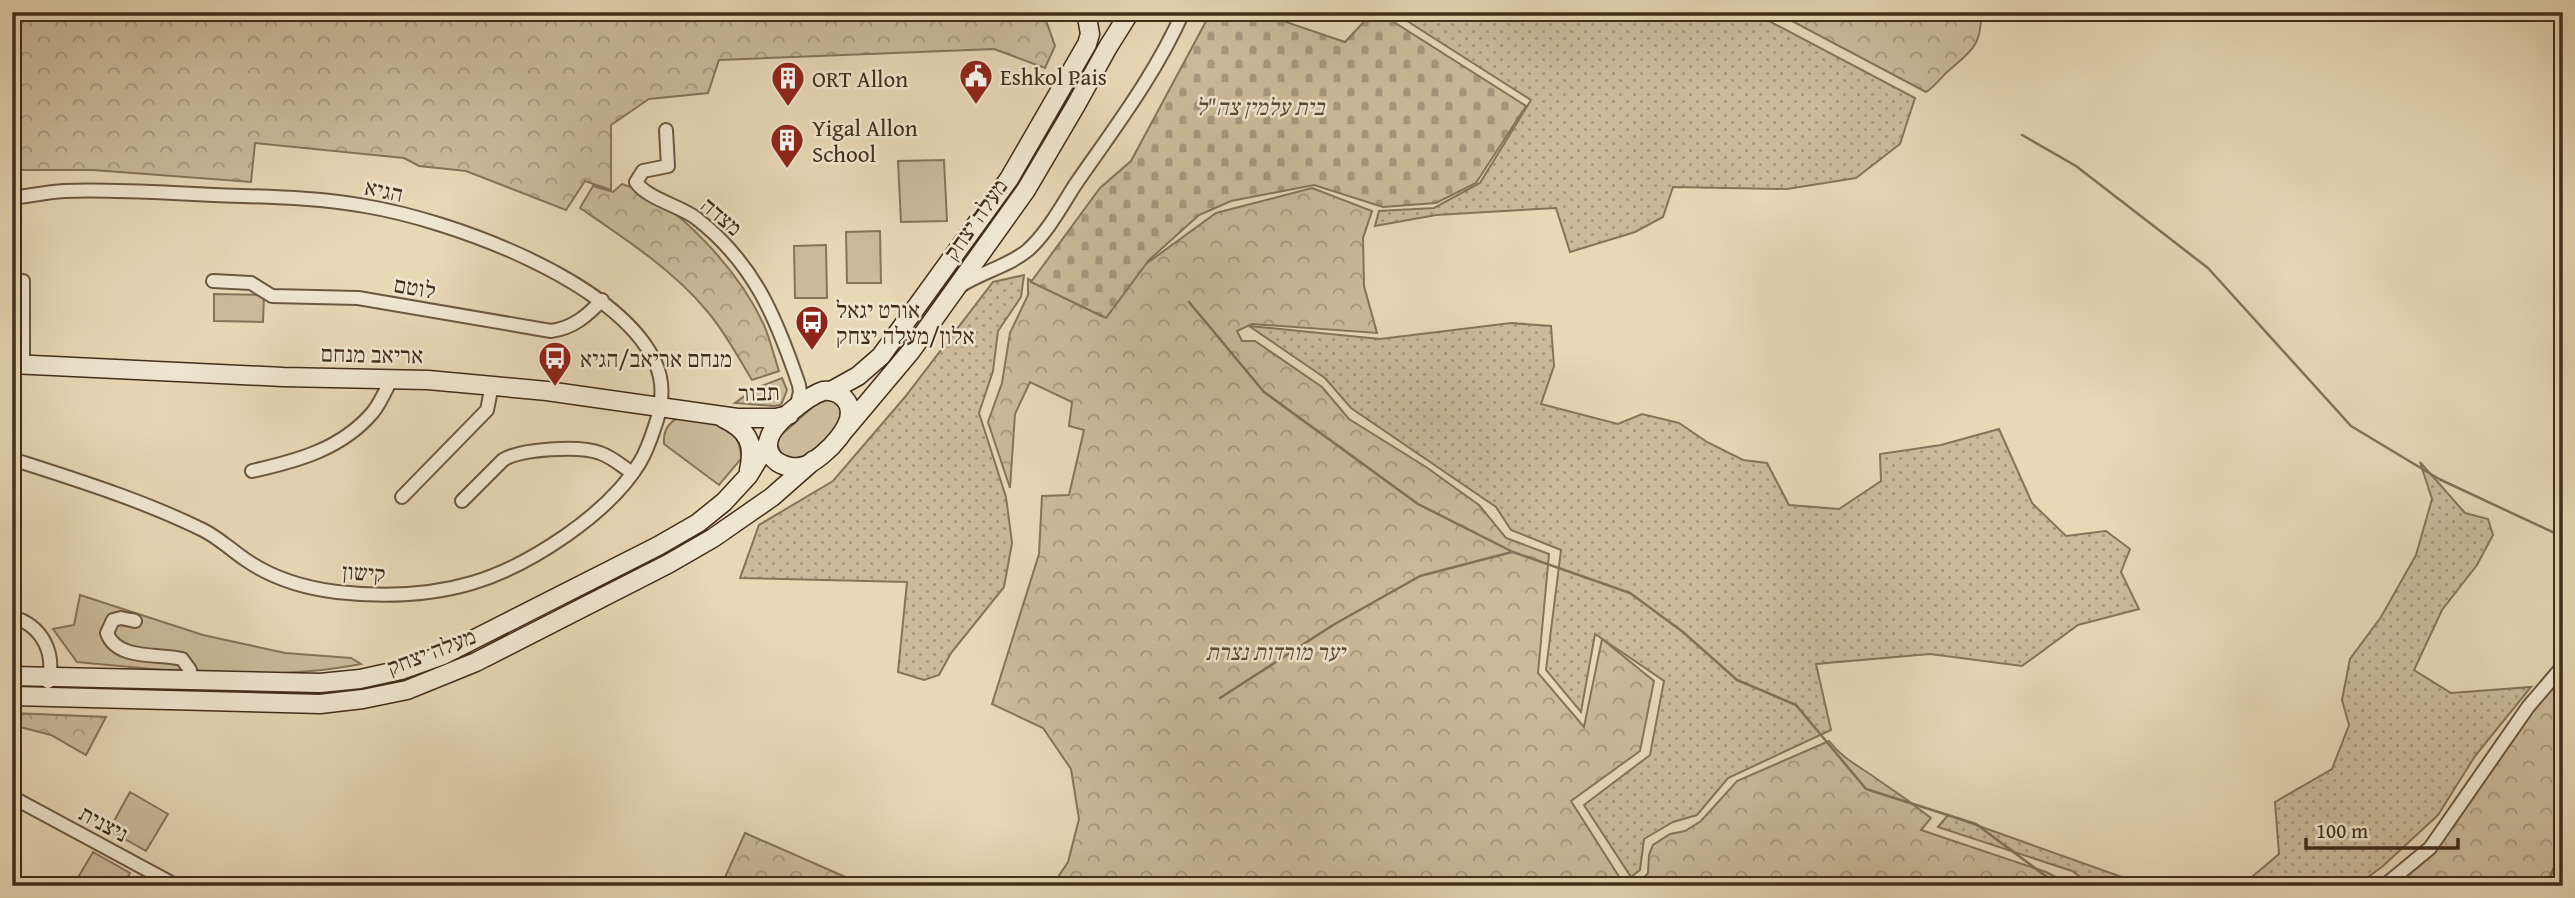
<svg xmlns="http://www.w3.org/2000/svg" width="2575" height="898" font-family="'Gentium Book Plus','Frank Ruhl Libre',serif">
<style>
.grass{fill:url(#grass-dots);stroke:#86745a;stroke-width:2}
.forest{fill:url(#forest-crowns);stroke:#86745a;stroke-width:2}
.cemetery{fill:url(#cemetery-stones);stroke:#86745a;stroke-width:2}
.green{fill:#cbbb9b;stroke:#86745a;stroke-width:2}
.lines{fill:none;stroke-linecap:round;stroke-linejoin:round}
.stream{stroke:#837158;stroke-width:2.5}
.street-casing{stroke:#6b5841;stroke-width:16}
.secondary-casing{stroke:#422d1a;stroke-width:21}
.street{stroke:#efe6d0;stroke-width:12}
.secondary{stroke:#efe6d0;stroke-width:18}
.labels{text-anchor:middle;dominant-baseline:central;stroke-width:5;stroke-linejoin:round;paint-order:stroke}
.poi-label{font-size:23px;fill:#422d1a;stroke:#efe6d0;text-anchor:start}
.park-label{font-size:23px;font-style:italic;fill:#5d4934;stroke:#efe6d0}
.street-label{font-size:23px;fill:#422d1a;stroke:#efe6d0}
</style>
<defs>
<pattern id="grass-dots" width="8" height="8" patternUnits="userSpaceOnUse" patternTransform="scale(1.75)"><rect width="8" height="8" fill="#cbbb9b"/><path d="M2 2h.1M6 6h.1" fill="none" stroke="#a6987e" stroke-width="1.8" stroke-linecap="round"/></pattern>
<pattern id="forest-crowns" width="20" height="18" patternUnits="userSpaceOnUse" patternTransform="scale(1.75)"><rect width="20" height="18" fill="#cbbb9b"/><path d="M2 6a3 3 0 1 1 6 0M12 15a3 3 0 1 1 6 0" fill="none" stroke="#a6987e"/></pattern>
<pattern id="cemetery-stones" width="16" height="16" patternUnits="userSpaceOnUse" patternTransform="scale(1.75)"><rect width="16" height="16" fill="#cbbb9b"/><path d="M2 7V4a2 2 0 0 1 4 0v3zM10 15v-3a2 2 0 0 1 4 0v3z" fill="#a6987e"/></pattern>
</defs>
<rect width="100%" height="100%" fill="#e7d8b6"/>
<filter id="stains"><feTurbulence type="fractalNoise" baseFrequency=".00286" numOctaves="4"/><feColorMatrix values="0 0 0 0 .2 0 0 0 0 .09 0 0 0 0 .02 0 0 0 .5 -.17"/></filter>
<radialGradient id="worn" r=".72"><stop offset=".6" stop-color="#630" stop-opacity="0"/><stop offset="1" stop-color="#630" stop-opacity=".3"/></radialGradient>
<!-- grass -->
<path class="grass" d="M1393 12H1752L1915 98 1900 144 1856 178 1787 189 1673 187 1663 217 1635 232 1570 252 1556 208 1436 215 1375 226 1379 211 1434 208 1480 183 1531 100Z
M1024 275 1021 297 998 331 993 371 979 413 1006 497 1012 543 1004 587 951 653 939 675 924 680 898 672 907 582 740 578 759 525 833 481 905 397 993 282Z
M1511 323 1551 326 1554 366 1541 404 1618 424 1642 414 1679 423 1707 442 1743 460 1767 463 1789 505 1839 509 1881 481 1880 454 1941 445 1999 429 2032 503 2066 536 2106 531 2130 549 2121 572 2139 609 2078 625 2022 666 1930 654 1816 664 1831 730 1728 778 1697 815 1673 822 1644 839 1640 870 1631 877 1584 805 1650 755 1664 681 1595 634 1581 712 1546 670 1561 550 1511 530 1496 507 1351 408 1325 378 1249 326 1380 339Z
M2420 462 2465 513 2488 519 2493 535 2477 565 2442 610 2414 670 2451 693 2531 687 2475 756 2438 815 2383 866 2356 886H2217L2247 881 2279 854 2275 802 2332 769 2349 725 2342 700 2350 659 2381 617 2416 555 2432 499Z
M1948 815 2147 886H2093L2072 871 1938 827Z"/>
<!-- forest -->
<path class="forest" d="M12 12H1043L1055 46 1045 68 994 49 719 60 708 93 649 99 611 125V190L585 181 566 210 466 171 419 166 404 158 255 143 251 182 93 170H12Z
M1775 12H1981C1982 47 1970 52 1946 73 1939 80 1934 87 1926 92Z
M622 184C677 200 740 273 764 325 770 339 774 356 779 371L752 380C738 357 725 332 707 311 673 270 624 238 580 208L593 186 613 192Z
M1312 188 1372 211 1363 238 1364 286 1377 333 1252 324 1237 331 1242 341H1255L1322 387 1349 419 1426 467 1479 505 1506 538 1549 554 1538 673 1584 727 1602 639 1654 681 1640 751 1571 801 1625 886H1052L1068 862 1079 819 1071 769 1043 728 992 704 1039 554 1042 496 1069 495 1084 430 1069 426 1072 402 1030 382 1015 414 1010 488 988 422 1002 383 1010 333 1028 295V279L1101 316 1139 269 1216 213Z
M2563 663V886H2385L2422 857Z
M12 713 106 717 86 755 51 735 12 725Z
M1829 741C1843 759 1859 766 1877 779 1895 791 1913 804 1931 818L1921 830 2046 872 2074 886H1637L1648 873 1649 855 1653 845 1670 834 1685 831 1701 821 1737 781Z
M745 833 866 886H721Z"/>
<!-- cemetery -->
<path class="cemetery" d="M1211 12H1257L1345 42 1373 12H1378L1526 106 1476 183 1436 203 1383 207 1314 185 1231 201 1199 215 1149 260 1106 318 1031 282 1100 188 1131 161Z"/>
<!-- green -->
<path class="green" d="M944 160 947 221 901 222 898 161Z
M880 231 881 283H847L846 232Z
M826 245 827 298H795L794 246Z
M214 294 264 295 263 322 214 321Z
M782 378 787 390 781 405 774 406 735 403 754 389Z
M830 399C861 413 815 455 798 458 792 459 787 457 782 455L777 444 779 437 816 404Z
M678 418C707 421 741 421 741 459L719 485 664 444C663 432 668 423 678 418Z
M80 595 203 635 285 653 351 658 361 664C271 682 168 671 77 662L53 629 74 625Z
M130 792 168 814 146 851 109 830Z
M93 852 130 873 122 886H73Z"/>
<g class="lines">
<!-- stream -->
<path class="stream" d="M2022 135 2076 166 2208 268 2351 426 2439 479 2563 537
M1189 302 1264 392 1418 504 1513 552 1630 593 1683 632 1737 680 1796 705 1866 789 1976 824 2059 886
M1220 698 1333 625 1420 576 1512 552
M2546 886 2563 847"/>
<defs>
<path id="street" d="M666 130 668 166 643 171 636 182C646 198 680 206 696 218 754 263 776 317 799 385L800 392 796 408
M12 198C29 196 47 192 64 191 114 189 165 193 215 195 265 197 316 197 365 206 450 220 617 280 655 362 664 381 663 400 657 420 652 435 648 449 640 462 609 514 529 566 472 583 428 596 382 597 337 592 305 588 272 578 246 560 231 550 219 538 203 530 142 500 77 480 12 459
M23 281V364
M213 281 251 283 272 296 358 298 551 331C573 328 587 316 602 300
M962 285C982 272 1009 266 1028 250 1047 233 1061 207 1075 185 1113 130 1156 74 1183 12
M252 471C297 461 342 449 373 412 381 402 386 389 392 378
M402 497 487 410 492 385
M462 501 503 460C520 449 580 445 600 453 612 457 622 466 632 473
M12 617C42 625 56 653 48 682
M132 620 135 621 121 618 113 620 107 633C117 661 159 653 182 659L190 670 192 681
M12 797 177 886
M2384 886 2430 848 2528 707 2563 666"/>
<path id="secondary" d="M12 364 283 377 428 380 547 391 737 418H776L789 415
M823 391C833 390 841 393 847 402 860 423 825 456 807 465 788 473 760 459 770 436 776 421 808 396 823 391Z
M831 391 858 376 881 356 1009 179 1087 44 1090 34 1087 17
M723 418C748 430 755 443 749 470
M843 432 911 351 1026 190 1076 105 1108 47 1130 12
M12 676 320 683 360 679 401 670 443 655 658 546 698 523 724 502 748 476 768 443
M12 696 320 704 363 699 407 690 476 662 668 564 713 538 772 497 814 460"/>
</defs>
<!-- street casing -->
<use href="#street" class="street-casing"/>
<!-- secondary casing -->
<use href="#secondary" class="secondary-casing"/>
<!-- street -->
<use href="#street" class="street"/>
<!-- secondary -->
<use href="#secondary" class="secondary"/>
</g>
<!-- icons -->
<defs>
<symbol id="civic-pin" viewBox="-11 -11 22 30"><path d="M0 17L-7.5 6A9.5 9.5 0 1 1 7.5 6Z" fill="#8f2418" stroke="#efe6d0"/><path d="M-.6-6.5H3V-4.5H.6V-3L4-1V1h2V6H-6V1h2V-1L-.6-3ZM-1.2 2.5V6h2.4V2.5Z" fill="#fff"/></symbol>
<symbol id="building-pin" viewBox="-11 -11 22 30"><path d="M0 17L-7.5 6A9.5 9.5 0 1 1 7.5 6Z" fill="#8f2418" stroke="#efe6d0"/><path d="M-4-6H4V6H1V3H-1V6H-4ZM-2.5-4.3h1.7v1.8h-1.7ZM.8-4.3h1.7v1.8H.8ZM-2.5-1h1.7V.8h-1.7ZM.8-1h1.7V.8H.8Z" fill="#fff"/></symbol>
<symbol id="bus-pin" viewBox="-11 -11 22 30"><path d="M0 17L-7.5 6A9.5 9.5 0 1 1 7.5 6Z" fill="#8f2418" stroke="#efe6d0"/><path d="M-5-6H5V4H4V6H2V4H-2V6H-4V4H-5ZM-3.5-4V0h7V-4ZM-3.5 1.2v1.5H-2V1.2ZM2 1.2v1.5H3.5V1.2Z" fill="#fff"/></symbol>
</defs>
<g fill-rule="evenodd">
<use href="#civic-pin" x="957" y="57" width="38" height="52"/>
<use href="#building-pin" x="769" y="59" width="38" height="52"/>
<use href="#building-pin" x="768" y="121" width="38" height="52"/>
<use href="#bus-pin" x="793" y="303" width="38" height="52"/>
<use href="#bus-pin" x="536" y="339" width="38" height="52"/>
</g>
<g class="labels">
<!-- poi labels -->
<g class="poi-label">
<text x="1000" y="76">Eshkol Pais</text>
<text x="812" y="78">ORT Allon</text>
<text x="812" y="127">Yigal Allon<tspan x="812" dy="26">School</tspan></text>
<text x="836" y="309">אורט יגאל<tspan x="836" dy="26">אלון/מעלה יצחק</tspan></text>
<text x="580" y="358">מנחם אריאב/הגיא</text>
</g>
<!-- park labels -->
<g class="park-label">
<text x="1260" y="106">בית עלמין צה"ל</text>
<text x="1275" y="651">יער מורדות נצרת</text>
</g>
<!-- street labels -->
<g class="street-label">
<text transform="translate(384 190) rotate(12)">הגיא</text>
<text transform="translate(722 216) rotate(40)">מצדה</text>
<text transform="translate(975 219) rotate(-55)">מעלה יצחק</text>
<text transform="translate(415 287) rotate(10)">לוטם</text>
<text transform="translate(372 354) rotate(1)">אריאב מנחם</text>
<text transform="translate(759 392) rotate(-2)">תבור</text>
<text transform="translate(364 572) rotate(4)">קישון</text>
<text transform="translate(431 651) rotate(-21)">מעלה יצחק</text>
<text transform="translate(104 823) rotate(28)">ניצנית</text>
</g>
</g>
<!-- margin -->
<rect width="2575" height="898" fill="none" stroke="#e7d8b6" stroke-width="42"/>
<rect x="14" y="14" width="2547" height="870" fill="none" stroke="#422d1a" stroke-width="3.5"/>
<rect x="21" y="21" width="2533" height="856" fill="none" stroke="#422d1a" stroke-width="2"/>
<!-- scale -->
<path d="M2306 838v10h152v-10" fill="none" stroke="#422d1a" stroke-width="3.5"/>
<text x="2316" y="838" font-size="21" fill="#422d1a" stroke="#efe6d0" stroke-width="5" paint-order="stroke">100 m</text>
<rect width="100%" height="100%" filter="url(#stains)"/>
<rect width="100%" height="100%" fill="url(#worn)"/>
</svg>
